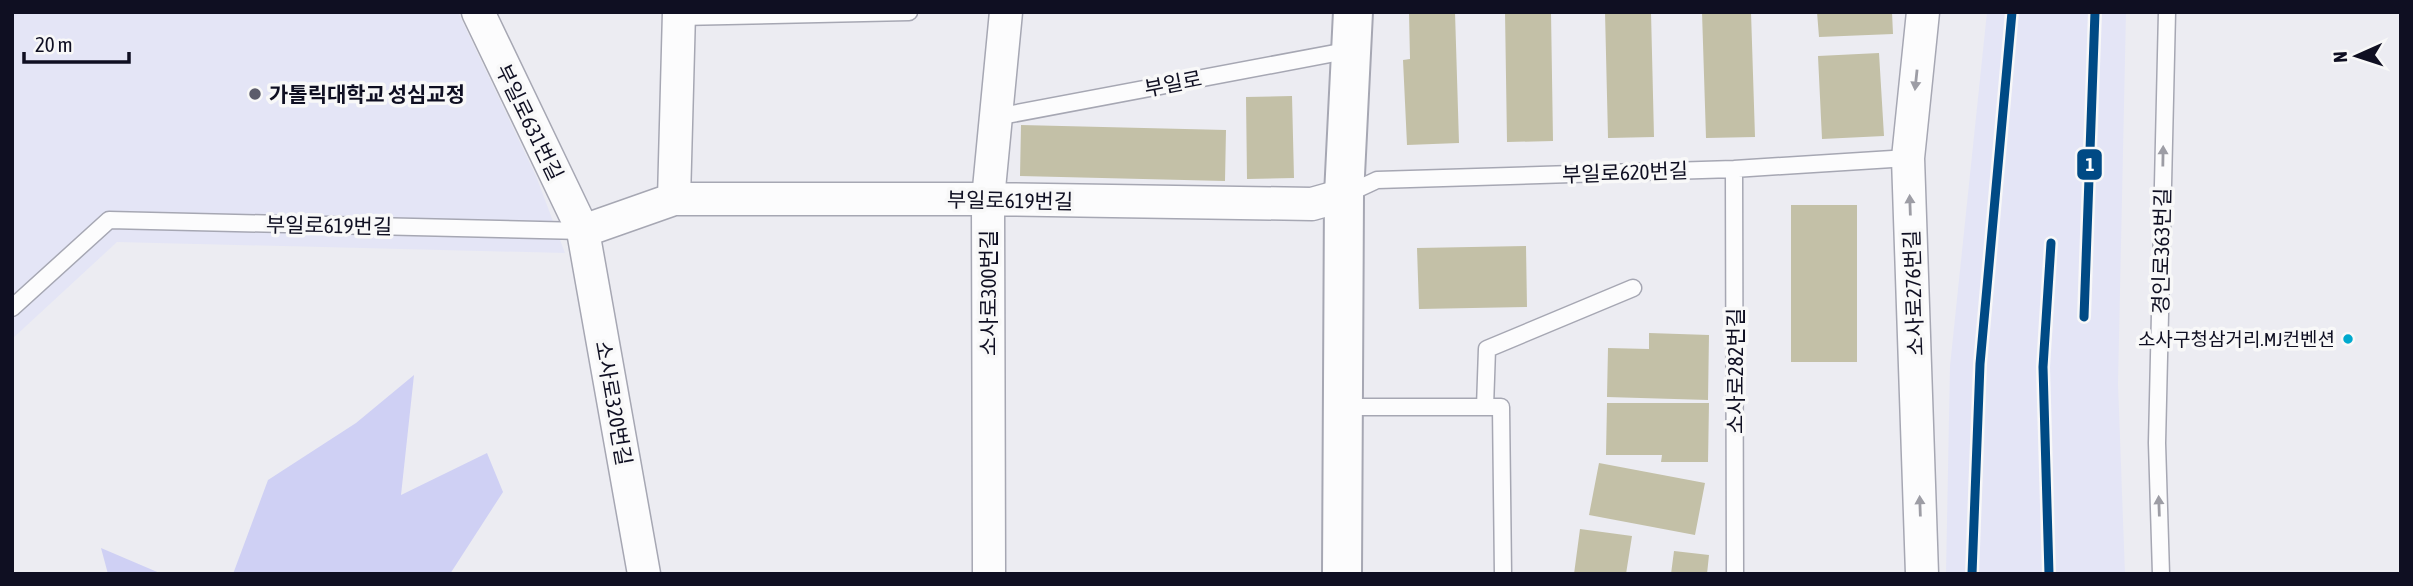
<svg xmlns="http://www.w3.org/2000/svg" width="2413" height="586" font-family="'Asap Condensed','Noto Sans KR',sans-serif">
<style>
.built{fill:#e4e5f6}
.green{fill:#cfd0f4}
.building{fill:#c3c0a7}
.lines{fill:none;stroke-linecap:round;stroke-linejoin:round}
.lane-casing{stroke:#a6a7b3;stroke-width:19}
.street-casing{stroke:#a6a7b3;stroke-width:35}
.secondary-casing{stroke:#a6a7b3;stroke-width:42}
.lane{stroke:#fcfcfd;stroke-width:16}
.street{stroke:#fcfcfd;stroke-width:32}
.secondary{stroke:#fcfcfd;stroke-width:38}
.metro-1-casing{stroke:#f8f8f8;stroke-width:14}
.metro-1{stroke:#004a85;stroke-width:9}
.oneway{fill:#9d9da5}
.poi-dot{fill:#5c5c6b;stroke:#f8f8f8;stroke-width:2.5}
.bus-dot{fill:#00a9ce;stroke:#f8f8f8;stroke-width:2.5}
.labels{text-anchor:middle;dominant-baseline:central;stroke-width:7;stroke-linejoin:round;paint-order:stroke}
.bus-label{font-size:19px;fill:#0f0f22;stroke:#f8f8f8;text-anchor:end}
.street-label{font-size:21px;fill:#0f0f22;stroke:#f8f8f8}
.poi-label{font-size:21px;font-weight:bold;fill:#0f0f22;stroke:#f8f8f8;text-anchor:start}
.line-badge{stroke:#f8f8f8;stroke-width:2.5}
.badge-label{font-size:19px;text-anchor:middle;font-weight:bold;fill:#fff}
</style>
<rect width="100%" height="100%" fill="#ececf2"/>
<!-- built -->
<path class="built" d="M12 12H458L536 176 565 253 117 242 12 339Z
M1987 12H2126L2118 384 2125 574H1946L1950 366Z"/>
<!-- green -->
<path class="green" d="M414 375 401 495 487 453 503 492 450 574H233L268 480 356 423Z
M101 548 162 574H108Z"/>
<!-- building -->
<path class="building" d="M1409 12H1455L1459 143 1407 145 1403 60 1410 59Z
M1505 12H1551L1553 141 1507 142Z
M1605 12H1651L1654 137 1608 138Z
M1702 12H1751L1755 137 1706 138Z
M1817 12H1892L1893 34 1819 37Z
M1879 53 1884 136 1822 139 1818 56Z
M1292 96 1294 178 1247 179 1246 97Z
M1021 125 1226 130 1225 181 1020 176Z
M1791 205H1857V362H1791Z
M1526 246 1527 307 1419 309 1417 248Z
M1649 333 1709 335 1708 400 1607 397 1608 348 1649 349Z
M1607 403H1709L1708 462H1661L1662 455H1606Z
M1599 463 1705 483 1695 535 1589 515Z
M1580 529 1632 536 1626 574H1574Z
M1674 551 1709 555 1707 574H1671Z"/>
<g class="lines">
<defs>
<path id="lane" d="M679 17 909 12
M996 117 1351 50
M1734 169 1735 574
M1347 194 1377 180 1734 169 1908 158
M12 308 109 220 583 231
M1343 407H1501L1503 574
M1485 407 1487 349 1633 288
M2161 574 2157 443 2167 12"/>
<path id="street" d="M478 12 583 231 644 574
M674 199 679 12
M583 231 674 199H988L1312 204 1344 195
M989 574 988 199 1006 12
M1922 574 1908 158 1923 12"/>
<path id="secondary" d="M1342 574 1344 195 1353 12"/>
</defs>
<!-- lane casing -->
<use href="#lane" class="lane-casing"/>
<!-- street casing -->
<use href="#street" class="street-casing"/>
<!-- secondary casing -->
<use href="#secondary" class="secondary-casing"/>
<!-- lane -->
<use href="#lane" class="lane"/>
<!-- street -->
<use href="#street" class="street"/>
<!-- secondary -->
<use href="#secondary" class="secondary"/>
<defs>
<path id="metro-1" d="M2084 317 2095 12
M1972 574 1980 364 2012 12
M2049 574 2043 367 2051 243"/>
</defs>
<!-- metro-1 casing -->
<use href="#metro-1" class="metro-1-casing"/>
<!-- metro-1 -->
<use href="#metro-1" class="metro-1"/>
</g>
<!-- one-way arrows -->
<defs><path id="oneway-solid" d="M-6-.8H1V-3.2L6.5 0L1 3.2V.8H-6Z" transform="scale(1.75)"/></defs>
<g class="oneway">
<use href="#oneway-solid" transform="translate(1916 80) rotate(96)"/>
<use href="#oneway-solid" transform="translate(2163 156) rotate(-89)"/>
<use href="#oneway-solid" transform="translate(1910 205) rotate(-92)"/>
<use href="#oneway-solid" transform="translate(1920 506) rotate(-92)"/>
<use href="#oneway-solid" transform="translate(2159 506) rotate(-92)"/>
</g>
<!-- markers -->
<circle class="poi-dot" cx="255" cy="94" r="7"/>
<circle class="bus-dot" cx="2348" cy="339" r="6"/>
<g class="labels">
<!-- bus labels -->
<g class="bus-label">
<text x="2335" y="339">소사구청삼거리.MJ컨벤션</text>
</g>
<!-- street labels -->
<g class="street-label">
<text transform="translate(1173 83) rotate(-11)">부일로</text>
<text transform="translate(530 122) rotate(64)">부일로631번길</text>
<text transform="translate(1625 172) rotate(-2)">부일로620번길</text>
<text transform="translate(1010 200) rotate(1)">부일로619번길</text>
<text transform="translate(329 225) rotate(1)">부일로619번길</text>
<text transform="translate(2161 251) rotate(-89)">경인로363번길</text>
<text transform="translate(988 293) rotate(-90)">소사로300번길</text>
<text transform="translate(1913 293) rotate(-92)">소사로276번길</text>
<text transform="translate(1735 371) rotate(-90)">소사로282번길</text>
<text transform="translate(614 403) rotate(80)">소사로320번길</text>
</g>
<!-- poi labels -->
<g class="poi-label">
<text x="269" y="94">가톨릭대학교 성심교정</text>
</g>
</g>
<rect class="line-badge" x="2076" y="148" width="27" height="33" rx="7" fill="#004a85"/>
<g class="badge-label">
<text x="2090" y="171">1</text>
</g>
<!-- border -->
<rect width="2413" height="586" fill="none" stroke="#0f0f22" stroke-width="28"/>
<!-- north arrow -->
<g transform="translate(2357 56) rotate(267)" stroke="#f8f8f8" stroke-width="5" paint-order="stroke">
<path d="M0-5L12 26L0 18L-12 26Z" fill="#0f0f22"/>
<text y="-10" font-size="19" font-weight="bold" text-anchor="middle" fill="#0f0f22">N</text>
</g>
<!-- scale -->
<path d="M24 52v10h105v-10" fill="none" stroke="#0f0f22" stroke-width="3.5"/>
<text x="35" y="52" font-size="21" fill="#0f0f22" stroke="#f8f8f8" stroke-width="5" paint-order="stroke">20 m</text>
</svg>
